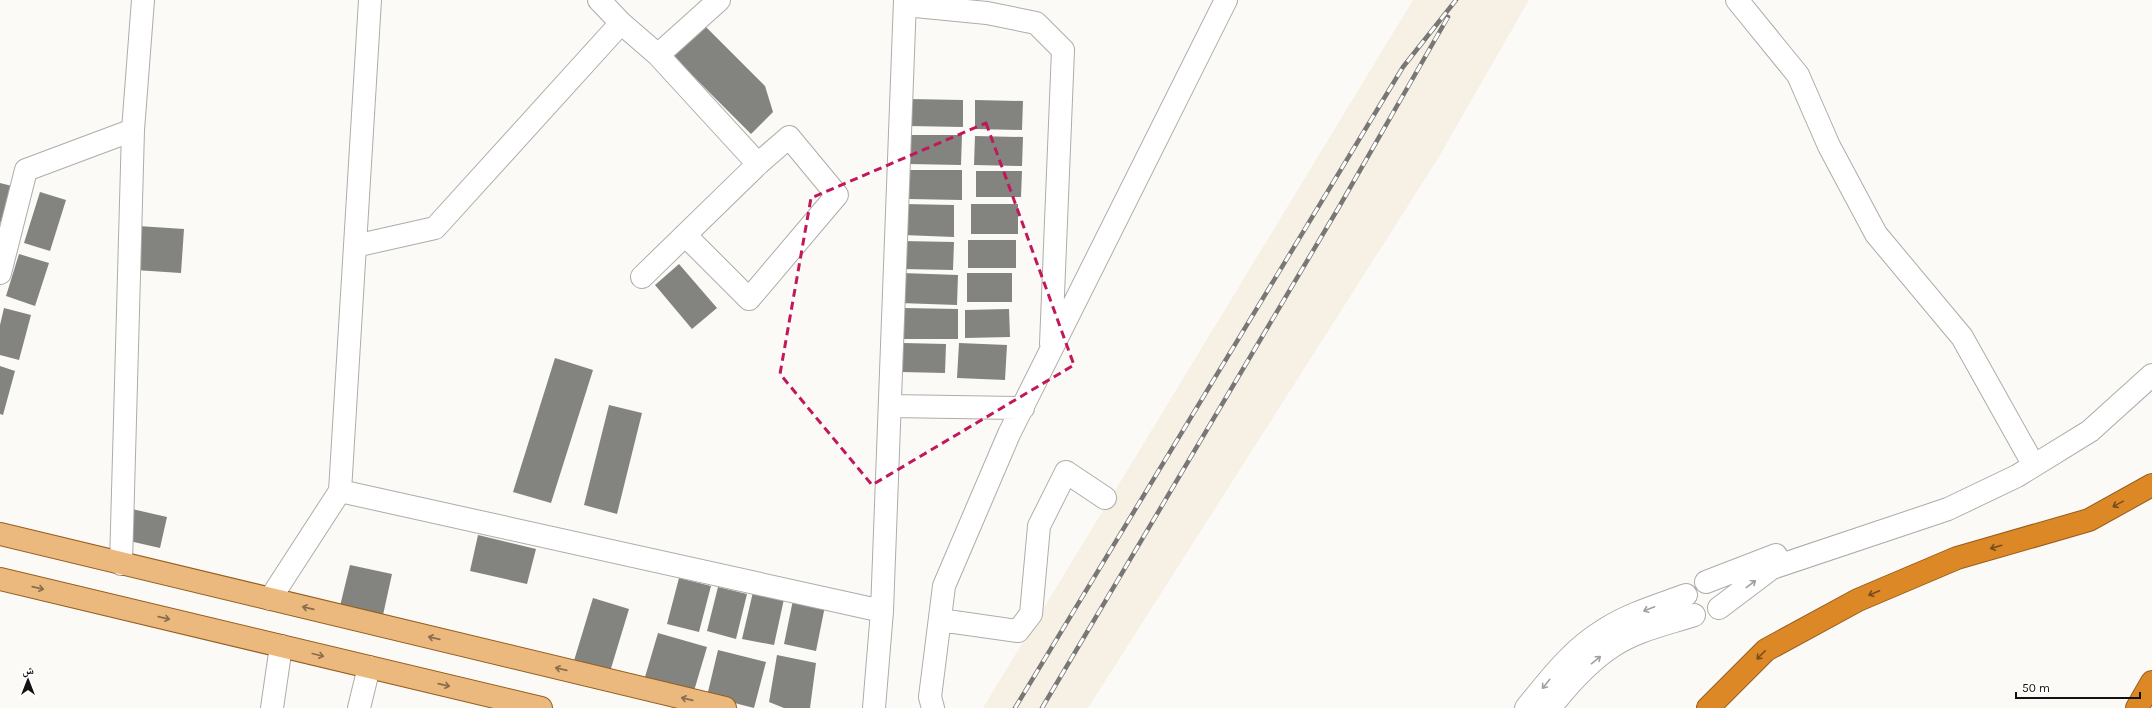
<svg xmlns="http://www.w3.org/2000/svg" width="2152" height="708" font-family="Karla,'Noto Naskh Arabic',sans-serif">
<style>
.built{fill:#f6f0e5}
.building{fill:#83837f}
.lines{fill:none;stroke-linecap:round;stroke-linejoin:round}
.minor-casing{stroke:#aeaca8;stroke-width:24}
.major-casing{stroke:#965f1f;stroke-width:24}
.highway-casing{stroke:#965f1f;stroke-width:24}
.minor{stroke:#fff;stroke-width:22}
.major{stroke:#ebb87d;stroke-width:22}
.highway{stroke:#dd8826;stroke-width:22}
.rail-casing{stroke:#787775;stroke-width:4.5}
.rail{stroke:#fff;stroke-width:3;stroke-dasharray:9;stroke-linecap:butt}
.oneway{stroke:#784d1c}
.oneway2{stroke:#a1a0a0}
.oneway3{stroke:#8a6d4c}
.marked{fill:none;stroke:#c2185b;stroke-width:3;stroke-dasharray:8 5;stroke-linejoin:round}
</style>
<rect width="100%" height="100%" fill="#fcfaf6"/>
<!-- built -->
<path class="built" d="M1413 0H1529L1437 160 1088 708H983Z"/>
<!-- building -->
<path class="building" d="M699 20 765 86 773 112 751 134 668 51Z
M909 99 963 100V127L909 126Z
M975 100 1023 101 1022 130 975 129Z
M909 135H962L961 165 909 164Z
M975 136 1023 137 1022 166 974 165Z
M909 170H962V200L909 199Z
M976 171H1022L1021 197H976Z
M0 183 12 186 0 224Z
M40 192 66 200 50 251 24 243Z
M904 204 954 205V237L903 235Z
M971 204H1018V234H971Z
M138 226 184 229 181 273 135 270Z
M968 240H1016V268H968Z
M902 241 954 242 953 270 902 269Z
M19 254 49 263 35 306 6 296Z
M679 264 717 308 692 329 655 285Z
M902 273 958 275 957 305 900 303Z
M967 273H1012V302H967Z
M4 308 31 315 19 360 0 355V325Z
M903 308 958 309V339H903Z
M1009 309 1010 337 965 338V310Z
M903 343 946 344 945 373 902 372Z
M959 343 1007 345 1005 380 957 378Z
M555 358 593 370 551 503 513 492Z
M0 366 15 371 3 415 0 414Z
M609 405 642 413 617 514 584 505Z
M132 509 167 517 160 548 125 540Z
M478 535 536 549 527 584 470 571Z
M350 565 392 574 383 615 340 606Z
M679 578 711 586 699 632 667 624Z
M718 587 747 594 736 639 707 631Z
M753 592 784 599 774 645 742 639Z
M593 598 629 609 609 675 573 664Z
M793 600 825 606 816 651 784 644Z
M658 633 707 647 694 691 645 677Z
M718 650 766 662 754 708 707 696Z
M777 655 816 663 810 708H784L769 702Z"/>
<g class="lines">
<defs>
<path id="minor" d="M599 0 621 23 658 55 758 164 642 277
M1737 0 1798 75 1829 146 1876 234 1962 337 2028 455
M905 5 987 13 1036 23 1063 50 1051 344
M658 55 719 0
M685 235 749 299 837 195 789 137 758 164
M355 246 435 228 621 23
M0 273 26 170 133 130
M890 406 1023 408
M340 491 882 611
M121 564 133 130 143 0
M1706 582 1776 555
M270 599 340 491 370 0
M1719 608 1772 568 1948 509 2017 476 2090 431 2152 375
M940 620 1018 631 1031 614 1039 526 1066 472 1105 498
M272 708 281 646
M359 708 369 667
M874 708 882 611 905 0
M933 708 930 697 944 586 1009 434 1226 0
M1526 708C1549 680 1572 649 1604 630 1628 614 1659 605 1686 595
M1550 708C1568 685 1588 662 1613 646 1637 630 1667 624 1694 615"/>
<path id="major" d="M0 534 725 708
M0 579 541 708"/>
<path id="highway" d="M1708 708 1766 650 1858 600 1957 558 2089 520 2152 485
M2137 708 2152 682"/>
</defs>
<!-- minor casing -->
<use href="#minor" class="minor-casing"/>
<!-- major casing -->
<use href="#major" class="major-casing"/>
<!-- highway casing -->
<use href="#highway" class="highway-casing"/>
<!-- minor -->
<use href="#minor" class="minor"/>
<!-- major -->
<use href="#major" class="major"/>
<!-- highway -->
<use href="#highway" class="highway"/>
<defs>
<path id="rail" d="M1015 708 1403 67 1456 0
M1042 708 1339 207 1448 17"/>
</defs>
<!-- rail casing -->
<use href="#rail" class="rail-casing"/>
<!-- rail -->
<use href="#rail" class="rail"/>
</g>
<!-- one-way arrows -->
<defs><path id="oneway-shaft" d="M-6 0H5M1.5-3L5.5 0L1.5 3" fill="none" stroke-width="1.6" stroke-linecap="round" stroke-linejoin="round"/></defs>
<g class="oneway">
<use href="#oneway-shaft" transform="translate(2118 504) rotate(151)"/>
<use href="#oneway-shaft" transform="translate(1996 547) rotate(164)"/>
<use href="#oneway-shaft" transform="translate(1874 593) rotate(157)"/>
<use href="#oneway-shaft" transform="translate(1761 655) rotate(135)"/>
</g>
<g class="oneway2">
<use href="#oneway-shaft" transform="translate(1751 584) rotate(-37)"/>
<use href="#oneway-shaft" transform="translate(1649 609) rotate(159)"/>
<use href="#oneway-shaft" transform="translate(1596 660) rotate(-39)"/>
<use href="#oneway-shaft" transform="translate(1546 684) rotate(129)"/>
</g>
<g class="oneway3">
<use href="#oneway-shaft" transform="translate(38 588) rotate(13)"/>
<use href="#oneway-shaft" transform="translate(308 608) rotate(-167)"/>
<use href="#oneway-shaft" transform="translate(164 618) rotate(13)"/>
<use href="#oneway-shaft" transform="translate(434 638) rotate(-167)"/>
<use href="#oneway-shaft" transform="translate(318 655) rotate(14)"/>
<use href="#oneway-shaft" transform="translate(561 669) rotate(-167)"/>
<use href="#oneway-shaft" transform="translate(444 685) rotate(13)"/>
<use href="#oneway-shaft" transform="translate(687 699) rotate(-167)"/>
</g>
<!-- marked area -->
<path class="marked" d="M986 123 1074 365 872 485 780 374 811 198Z"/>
<!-- north arrow -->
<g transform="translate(28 680)" stroke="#ffffff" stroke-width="3" paint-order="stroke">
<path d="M0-3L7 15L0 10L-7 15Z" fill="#131211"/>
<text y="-6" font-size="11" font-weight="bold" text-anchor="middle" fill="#131211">ش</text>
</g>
<!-- scale -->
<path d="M2016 692v6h124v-6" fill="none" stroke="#131211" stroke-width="2"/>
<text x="2022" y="692" font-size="12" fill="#131211" stroke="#ffffff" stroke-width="3" paint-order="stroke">50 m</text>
</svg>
